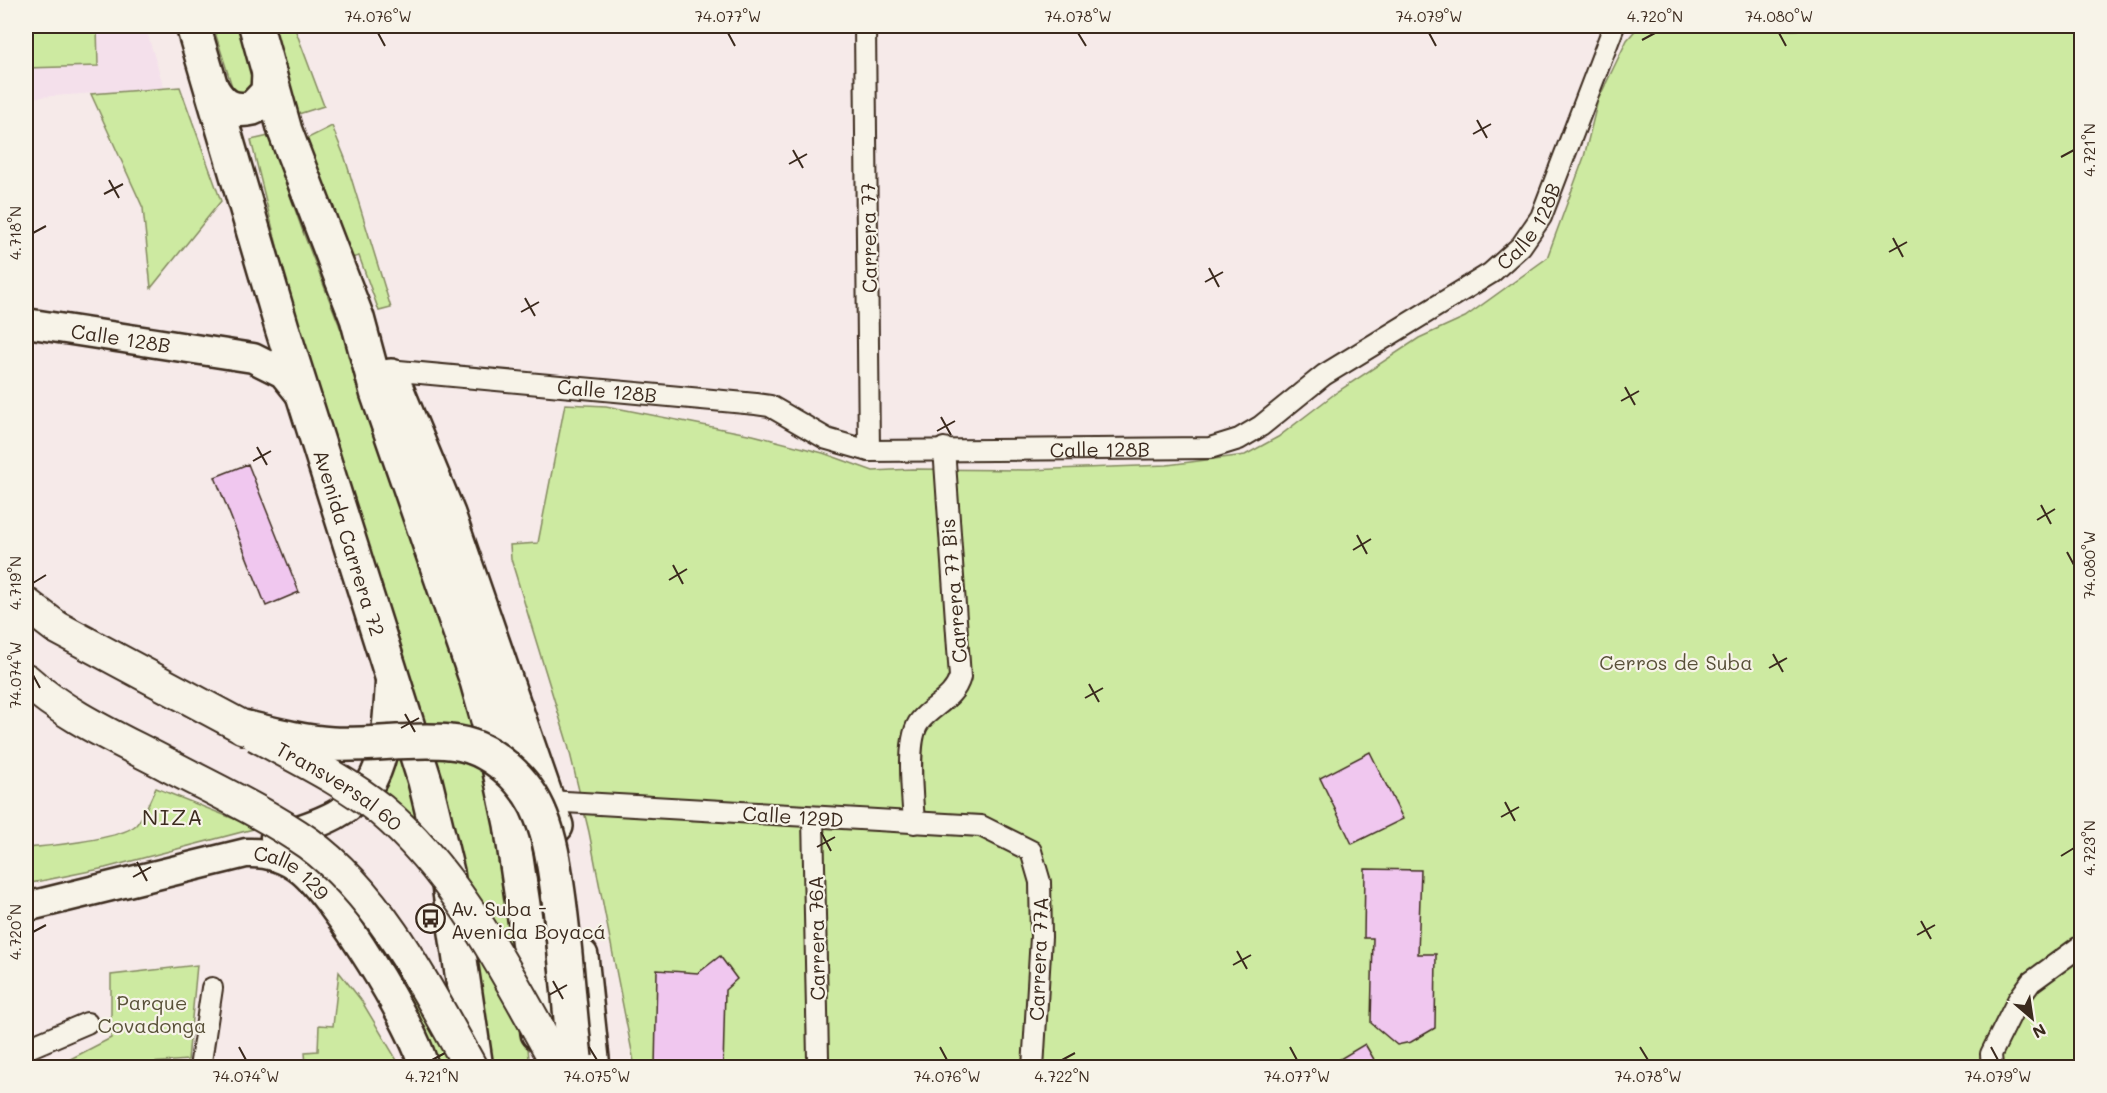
<svg xmlns="http://www.w3.org/2000/svg" width="2107" height="1093" font-family="Mali,sans-serif">
<style>
.built{fill:#f4e0eb}
.green{fill:#cdeaa1;stroke:#848a60;stroke-width:1.5}
.building{fill:#f0c7ef;stroke:#3b2a1e;stroke-width:1.5}
.lines{fill:none;stroke-linecap:round;stroke-linejoin:round}
.street-casing{stroke:#3b2a1e;stroke-width:24}
.secondary-casing{stroke:#3b2a1e;stroke-width:33}
.primary-casing{stroke:#3b2a1e;stroke-width:36}
.highway-casing{stroke:#3b2a1e;stroke-width:38}
.street{stroke:#f7f3e8;stroke-width:20}
.secondary{stroke:#f7f3e8;stroke-width:28}
.primary{stroke:#f7f3e8;stroke-width:32}
.highway{stroke:#f7f3e8;stroke-width:33}
.primary-bridge-casing{stroke:#3b2a1e;stroke-width:36;stroke-linecap:butt}
.highway-bridge-casing{stroke:#3b2a1e;stroke-width:38;stroke-linecap:butt}
.primary-bridge{stroke:#f7f3e8;stroke-width:32}
.highway-bridge{stroke:#f7f3e8;stroke-width:33}
.ticks{fill:none;stroke:#3b2a1e;stroke-width:2}
.labels{text-anchor:middle;dominant-baseline:central;stroke-width:4.5;stroke-linejoin:round;paint-order:stroke}
.street-label{font-size:20px;fill:#3b2a1e;stroke:#f7f3e8}
.park-label{font-size:20px;fill:#585038;stroke:#f7f3e8}
.poi-label{font-size:20px;fill:#3b2a1e;stroke:#f7f3e8;text-anchor:start}
.quarter-label{font-size:22px;letter-spacing:1.5px;fill:#3b2a1e;stroke:#f7f3e8}
.neatline{fill:none;stroke:#3b2a1e;stroke-width:2}
.ticks-label{font-size:15px;text-anchor:middle;fill:#3b2a1e}
</style>
<rect width="100%" height="100%" fill="#f6eae9"/>
<filter id="ink" filterUnits="userSpaceOnUse"><feTurbulence type="fractalNoise" baseFrequency=".0167" numOctaves="2"/><feDisplacementMap in="SourceGraphic" scale="12" xChannelSelector="R" yChannelSelector="G"/><feConvolveMatrix kernelMatrix="1 2 1 2 8 2 1 2 1" color-interpolation-filters="sRGB"/></filter>
<g filter="url(#ink)">
<!-- built -->
<path class="built" d="M26 26H145L164 88 26 98Z"/>
<!-- green -->
<path class="green" d="M26 26H97L98 66 26 68Z
M213 26H242L255 85 249 97 234 93Z
M263 26H294L324 106 292 116Z
M1639 26C1677 26 1716 24 1755 26 1774 26 1791 35 1809 26H2081V1067H635L589 832 568 745 511 559 510 545 538 543 565 404 606 406 753 435 823 453 873 471 912 469 1028 470 1167 465 1245 455 1278 437 1337 392 1419 338 1465 317 1547 258 1584 157 1598 100 1627 40Z
M180 87 221 201 151 288 143 208 91 94Z
M332 126 345 158 391 308 379 311 359 256 345 260 302 141Z
M269 136 303 232 384 440 479 733 517 947 530 1067H489C478 980 472 890 449 806 421 700 380 598 346 494 309 378 280 259 251 140Z
M398 749 417 802 424 834 381 793 387 783Z
M156 788 257 828 105 868 26 884V848C48 846 120 840 136 825 144 817 150 799 156 788Z
M197 965 188 1060 136 1064 130 1067H55L111 1038V975Z
M339 972 361 1000 401 1067H306L305 1052 318 1051 319 1025 333 1026Z
M400 989H456L464 1067H434Z"/>
<!-- building -->
<path class="building" d="M248 464 299 592 266 606 215 477Z
M1370 752 1403 819 1352 844 1320 778Z
M1365 869 1421 870 1418 954H1436L1435 1028 1411 1042 1397 1045 1371 1023 1373 938H1364Z
M720 956 737 979 725 990 723 1068H655L657 970 698 973Z
M1365 1044 1379 1068H1325Z"/>
<g class="lines">
<defs>
<g id="street">
<path d="M865 26 869 451"/>
<path id="s1" d="M388 370 756 404 770 406 827 439 869 451 1210 448 1239 439 1261 426 1324 375 1491 273 1521 246 1541 217 1614 26"/>
<path d="M548 801 981 826 1031 851 1040 882 1041 937 1033 1068"/>
<path d="M813 818 818 1058"/>
<path d="M914 823C913 800 905 739 920 721 933 705 954 699 960 677L944 448"/>
<path d="M26 1049 87 1023"/>
<path d="M200 1068 212 988"/>
<path d="M1992 1068 1991 1054 2018 1000 2031 982 2082 945"/>
</g>
<g id="secondary">
<path id="s2" d="M26 323 253 358 283 373 304 399"/>
<path d="M275 837C376 809 385 782 390 682"/>
<path id="s3" d="M26 907 246 853C267 852 285 857 301 870 333 895 416 1028 424 1068"/>
</g>
<path id="primary" d="M26 604 56 627 243 727
M26 680C67 717 119 739 168 765"/>
<g id="highway">
<path id="s4" d="M193 26 282 328 425 781 447 872 476 1068"/>
<path d="M256 26 285 131 357 318 377 392 477 681 493 738 511 824 528 939 538 1033"/>
<path d="M212 89C222 106 233 113 253 108L268 92 269 73"/>
<path d="M391 376 448 514 556 826"/>
<path d="M581 956 593 1068"/>
</g>
</defs>
<!-- street casing -->
<use href="#street" class="street-casing"/>
<!-- secondary casing -->
<use href="#secondary" class="secondary-casing"/>
<!-- primary casing -->
<use href="#primary" class="primary-casing"/>
<!-- highway casing -->
<use href="#highway" class="highway-casing"/>
<!-- street -->
<use href="#street" class="street"/>
<!-- secondary -->
<use href="#secondary" class="secondary"/>
<!-- primary -->
<use href="#primary" class="primary"/>
<!-- highway -->
<use href="#highway" class="highway"/>
<defs>
<g id="primary-bridge">
<path id="s5" d="M256 735C298 758 344 780 381 810 460 876 510 980 560 1068"/>
<path d="M168 765C215 790 265 813 308 843 381 896 428 991 471 1068"/>
</g>
<path id="highway-bridge" d="M243 727C272 734 302 742 332 744 371 746 410 738 450 742 490 745 527 780 541 816 552 843 555 872 559 900 566 953 569 1005 575 1058"/>
</defs>
<!-- primary-bridge casing -->
<use href="#primary-bridge" class="primary-bridge-casing"/>
<!-- highway-bridge casing -->
<use href="#highway-bridge" class="highway-bridge-casing"/>
<!-- primary-bridge -->
<use href="#primary-bridge" class="primary-bridge"/>
<!-- highway-bridge -->
<use href="#highway-bridge" class="highway-bridge"/>
</g>
</g>
<!-- ticks -->
<path class="ticks" d="M378 33 385 46M728 33 735 46M1078 33 1086 46M1429 33 1436 46M1779 33 1786 46M1642 40 1655 33M1477 120 1487 138M1473 134 1491 124M793 150 803 168M2061 157 2074 150M789 164 807 154M109 180 119 198M104 194 123 184M33 233 46 226M1893 238 1903 257M1889 252 1907 242M1209 268 1219 287M1205 282 1223 272M525 298 535 316M521 312 539 302M1625 387 1635 405M1621 401 1639 391M941 417 951 435M937 431 955 421M257 447 267 465M253 461 271 451M2041 505 2051 524M2037 520 2055 509M1357 535 1367 554M1353 550 1371 539M2067 552 2074 565M673 565 683 584M669 580 687 569M33 583 46 575M1773 654 1783 672M1769 668 1787 658M33 675 40 688M1089 684 1099 702M1085 698 1103 688M405 714 415 732M401 728 419 718M1505 802 1515 821M1501 817 1519 807M821 832 831 851M817 847 835 837M2061 856 2074 848M137 862 147 881M133 877 151 867M1921 921 1931 939M33 932 46 925M1917 935 1935 925M1237 951 1247 969M1233 965 1251 955M553 981 563 999M549 995 567 985M239 1047 246 1060M589 1047 597 1060M940 1047 947 1060M1290 1047 1297 1060M1640 1047 1648 1060M1991 1047 1998 1060M432 1060 445 1053M1062 1060 1075 1053"/>
<!-- icons -->
<defs>
<symbol id="bus-ring" viewBox="-11 -11 22 22"><circle r="9.5" fill="#f7f3e8" stroke="#3b2a1e" stroke-width="1.5"/><path d="M-5-6H5V4H4V6H2V4H-2V6H-4V4H-5ZM-3.5-4V0h7V-4ZM-3.5 1.2v1.5H-2V1.2ZM2 1.2v1.5H3.5V1.2Z" fill="#3b2a1e"/></symbol>
</defs>
<g fill-rule="evenodd">
<use href="#bus-ring" x="414" y="902" width="33" height="33"/>
</g>
<g class="labels">
<!-- street labels -->
<g class="street-label">
<text stroke="none"><textPath href="#s1" startOffset="1228">Calle 128B</textPath></text>
<text transform="translate(868 238) rotate(-91)">Carrera 77</text>
<text stroke="none"><textPath href="#s2" startOffset="96">Calle 128B</textPath></text>
<text stroke="none"><textPath href="#s1" startOffset="220">Calle 128B</textPath></text>
<text stroke="none"><textPath href="#s1" startOffset="724">Calle 128B</textPath></text>
<text stroke="none"><textPath href="#s4" startOffset="540">Avenida Carrera 72</textPath></text>
<text transform="translate(953 591) rotate(-95)">Carrera 77 Bis</text>
<text stroke="none"><textPath href="#s5" startOffset="98">Transversal 60</textPath></text>
<text transform="translate(793 816) rotate(4)">Calle 129D</text>
<text stroke="none"><textPath href="#s3" startOffset="278">Calle 129</textPath></text>
<text transform="translate(816 938) rotate(-91)">Carrera 76A</text>
<text transform="translate(1038 959) rotate(-88)">Carrera 77A</text>
</g>
<!-- park labels -->
<g class="park-label">
<text x="1676" y="662">Cerros de Suba</text>
<text x="152" y="1002">Parque<tspan x="152" dy="23">Covadonga</tspan></text>
</g>
<!-- poi labels -->
<g class="poi-label">
<text x="451" y="908">Av. Suba -<tspan x="451" dy="23">Avenida Boyacá</tspan></text>
</g>
<!-- quarter labels -->
<g class="quarter-label">
<text x="173" y="816">NIZA</text>
</g>
</g>
<!-- margin -->
<rect width="2107" height="1093" fill="none" stroke="#f7f3e8" stroke-width="66"/>
<!-- north arrow -->
<g transform="translate(2032 1018) rotate(151)" stroke="#f7f3e8" stroke-width="4.5" paint-order="stroke">
<path d="M0-4.5L10 22L0 15L-10 22Z" fill="#3b2a1e"/>
<text y="-9" font-size="16" font-weight="bold" text-anchor="middle" fill="#3b2a1e">N</text>
</g>
<rect x="33" y="33" width="2041" height="1027" class="neatline"/>
<g class="ticks-label">
<text x="378" y="22">74.076°W</text>
<text x="728" y="22">74.077°W</text>
<text x="1078" y="22">74.078°W</text>
<text x="1429" y="22">74.079°W</text>
<text x="1655" y="22">4.720°N</text>
<text x="1779" y="22">74.080°W</text>
<text transform="translate(2090 150) rotate(-90)" y="5">4.721°N</text>
<text transform="translate(16 233) rotate(-90)" y="5">4.718°N</text>
<text transform="translate(2090 565) rotate(-90)" y="5">74.080°W</text>
<text transform="translate(16 583) rotate(-90)" y="5">4.719°N</text>
<text transform="translate(16 675) rotate(-90)" y="5">74.074°W</text>
<text transform="translate(2090 848) rotate(-90)" y="5">4.723°N</text>
<text transform="translate(16 932) rotate(-90)" y="5">4.720°N</text>
<text x="246" y="1082">74.074°W</text>
<text x="432" y="1082">4.721°N</text>
<text x="597" y="1082">74.075°W</text>
<text x="947" y="1082">74.076°W</text>
<text x="1062" y="1082">4.722°N</text>
<text x="1297" y="1082">74.077°W</text>
<text x="1648" y="1082">74.078°W</text>
<text x="1998" y="1082">74.079°W</text>
</g>
</svg>
